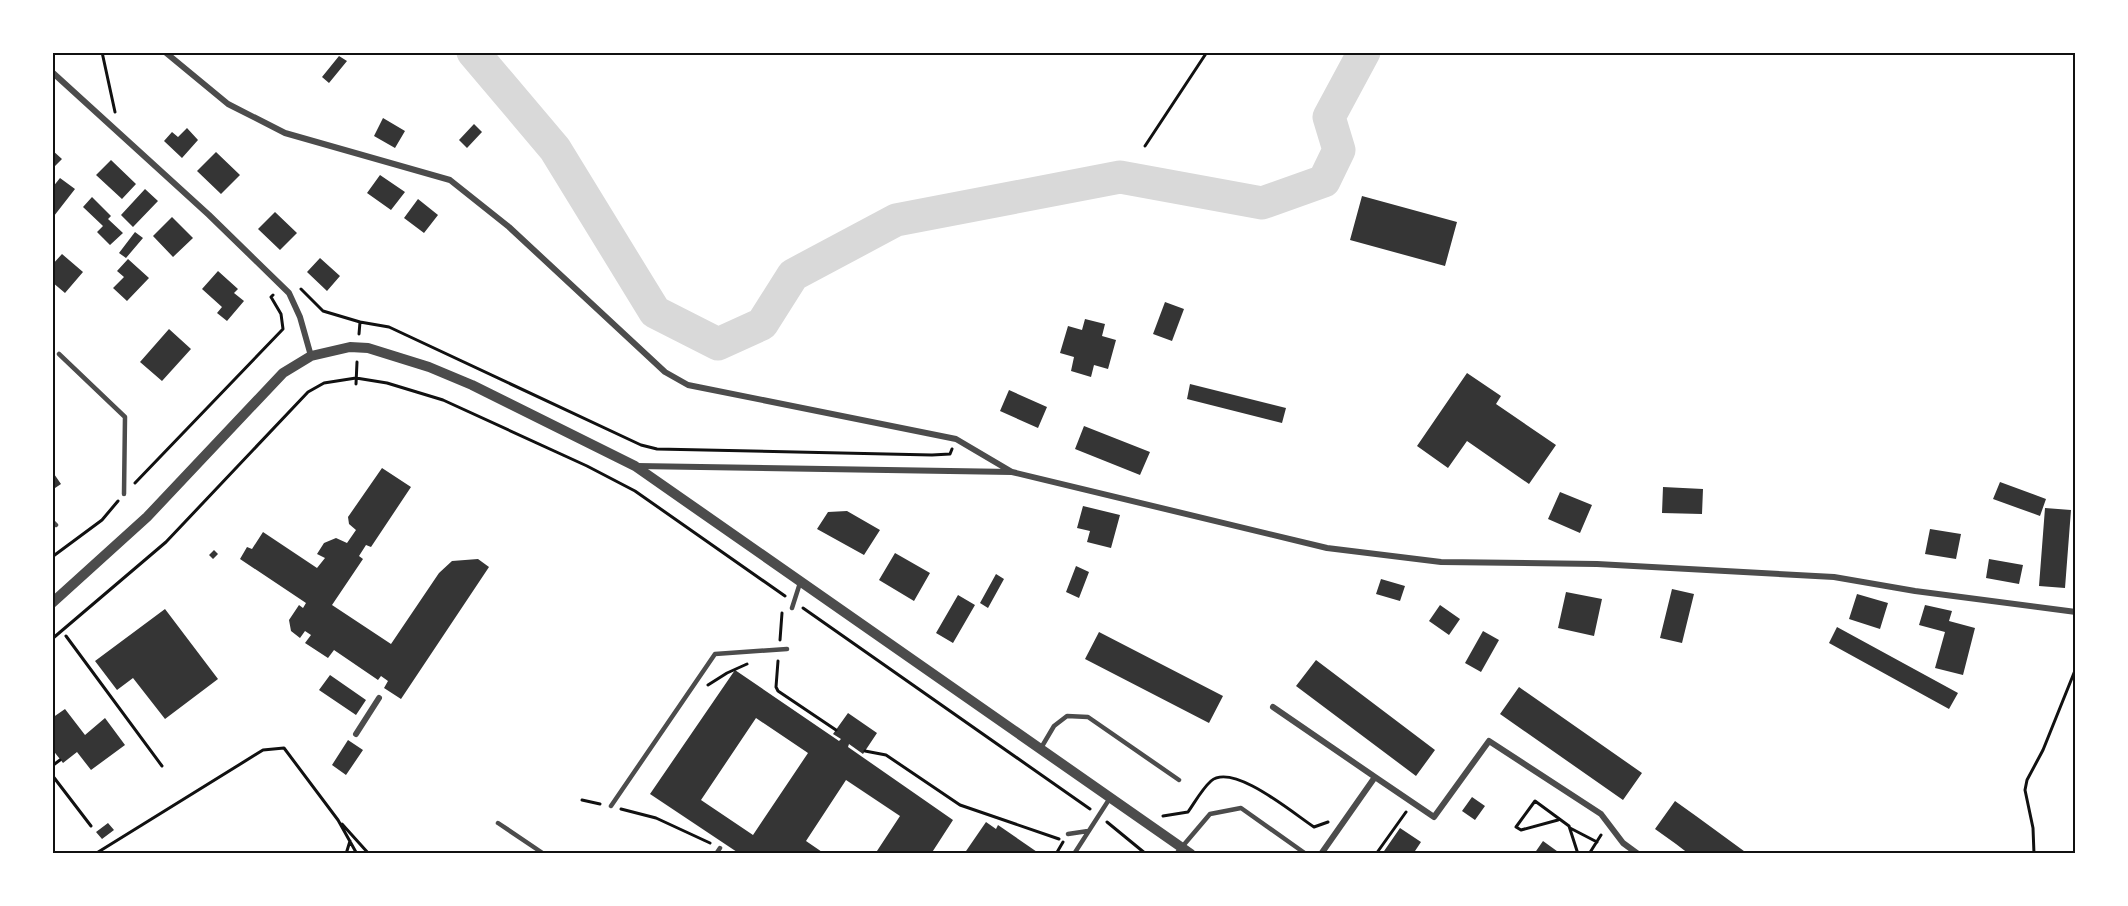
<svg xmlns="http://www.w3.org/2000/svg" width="2128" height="906" font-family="'Titillium Web',sans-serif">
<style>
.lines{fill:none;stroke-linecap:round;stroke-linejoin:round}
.river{stroke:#d9d9d9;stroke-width:33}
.building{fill:#353535;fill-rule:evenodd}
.path{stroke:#111;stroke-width:3}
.service{stroke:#4c4c4c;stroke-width:4.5}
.minor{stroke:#4c4c4c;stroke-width:6}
.tertiary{stroke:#4c4c4c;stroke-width:10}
.neatline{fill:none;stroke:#111;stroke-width:2}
</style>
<rect width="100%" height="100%" fill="#fff"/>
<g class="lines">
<!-- river -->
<path class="river" d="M473 52 555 149 655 312 718 344 762 324 793 275 896 220 1120 177 1262 203 1324 181 1339 150 1329 117 1364 52"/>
</g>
<!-- building -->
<path class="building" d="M339 56 347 61 329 83 322 77Z
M383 118 405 131 395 148 374 136Z
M474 124 482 132 467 148 459 140Z
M187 128 198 140 182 158 164 141 172 132 178 137Z
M52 150 62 159 52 169Z
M216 152 240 175 221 194 197 171Z
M111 160 136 184 122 199 96 175Z
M380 175 405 192 391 210 367 193Z
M60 178 75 189 54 216 52 188Z
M145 189 158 201 133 227 121 215Z
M1362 196 1457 222 1445 266 1350 240Z
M92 197 111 216 108 219 123 233 110 245 97 232 103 226 83 207Z
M418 199 438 215 424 233 404 218Z
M275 212 297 233 280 250 258 229Z
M172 217 193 238 173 257 153 236Z
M135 232 143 238 126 258 119 253Z
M62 254 83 272 65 293 52 282V265Z
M320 258 340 276 327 291 307 272Z
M128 259 149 278 127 301 113 288 124 277 117 271Z
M218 271 238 289 234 293 244 301 227 321 217 313 222 307 202 289Z
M1165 302 1184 309 1172 341 1153 334Z
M1085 319 1105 324 1102 336 1116 340 1108 369 1094 365 1091 377 1071 371 1074 357 1060 353 1068 326 1082 330Z
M169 329 191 349 162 381 140 362Z
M1467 373 1501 396 1496 404 1556 445 1529 484 1467 441 1448 468 1417 446Z
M1190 384 1286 408 1282 423 1187 399Z
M1009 390 1047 407 1038 428 1000 411Z
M1084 426 1150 452 1140 475 1075 449Z
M382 468 411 487 371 547 366 545 359 556 363 559 332 605 391 644 439 573 452 561 478 559 489 567 401 699 384 688 388 681 381 676 378 680 334 650 328 658 305 643 311 635 305 631 300 638 291 631 289 620 299 605 303 608 306 603 240 559 247 547 252 549 263 532 317 568 325 558 317 554 324 543 336 538 347 543 356 530 349 524 348 517Z
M52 471 61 484 52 490Z
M2000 482 2046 499 2040 516 1993 499Z
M1663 487 1703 489 1702 514 1662 513Z
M1560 492 1592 505 1580 533 1548 519Z
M1083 506 1120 515 1111 548 1087 542 1090 531 1077 528Z
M2045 508 2071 510 2065 588 2039 586Z
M847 511 880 530 864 555 817 529 828 512Z
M1930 529 1961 534 1956 559 1925 554Z
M214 550 218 554 213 559 209 555Z
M895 553 930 573 914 601 879 580Z
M1989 559 2023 565 2019 584 1986 578Z
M1076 566 1089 572 1079 598 1066 592Z
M996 574 1004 579 988 608 980 603Z
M1381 579 1405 586 1400 601 1376 594Z
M1672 589 1694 594 1682 643 1660 638Z
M1566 592 1602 599 1594 636 1558 628Z
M1857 594 1888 603 1880 629 1849 619Z
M958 595 975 605 953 643 936 633Z
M1440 605 1460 619 1449 635 1429 621Z
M1925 605 1952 611 1949 621 1975 628 1963 675 1935 668 1945 632 1919 625Z
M165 609 218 679 165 719 133 678 117 690 95 661Z
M1837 627 1958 693 1949 709 1829 643Z
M1483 631 1499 640 1481 672 1465 663Z
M1099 632 1223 696 1209 723 1085 659Z
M1316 660 1435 750 1416 776 1296 686Z
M735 670 839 741 841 739 833 734 848 713 877 733 863 754 849 744 848 747 953 820 931 854H875L900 816 846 780 806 841 825 854H740L650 794ZM756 718 808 753 753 835 701 800Z
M330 675 366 700 356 715 319 690Z
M1519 687 1642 773 1623 800 1500 714Z
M65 709 85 735 105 718 125 745 91 770 77 752 63 763 52 749V718Z
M348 740 363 750 346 775 332 765Z
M1472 797 1485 806 1475 820 1462 811Z
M1675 801 1696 816 1748 854H1689L1676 844 1655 829Z
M986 822 996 829 998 825 1040 854H964Z
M108 823 114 830 102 839 96 832Z
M1400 828 1421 842 1413 854H1382Z
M1543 841 1561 854H1534Z"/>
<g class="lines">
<!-- path -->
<path class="path" d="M102 52 115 112
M1145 146 1207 52
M301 289 323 311 360 322
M359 334 360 322 389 327 641 445 657 449 932 455 950 454 952 449
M356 384 357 362
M135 483 283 329 281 314 271 297 273 295
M52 557 102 520 118 501
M803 608 1090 809
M66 636 162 766
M52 639 166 542 308 392 324 383 356 378 387 383 443 400 587 466 635 491 785 596
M780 640 782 613
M778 661 776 687 778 691 836 730
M708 685 727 673 747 664
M865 751 886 755 960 805 1059 839
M52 766 60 760
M52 775 91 826
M582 800 600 804
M621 809 656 818 710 843
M1163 816 1188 812C1195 802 1202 789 1211 781 1233 762 1294 814 1314 827L1328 822
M1558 820 1521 830 1516 827 1535 801 1569 826 1578 854
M1107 822 1146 854
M342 824 369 854
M1570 828 1597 842
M95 854 263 750 284 748 338 820 357 854
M346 854 350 841
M1056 854 1063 842
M1376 854 1406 812
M1589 854 1601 835
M2034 854 2033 828 2025 790 2027 780 2043 750 2076 668"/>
<!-- service -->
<path class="service" d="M59 354 125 417 124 494
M52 521 56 525
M792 608 800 583
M1041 748 1054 726 1067 716 1088 717 1179 780
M611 806 715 654 787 649
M498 823 544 854
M1068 834 1088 831
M716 854 720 848
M1074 854 1110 798
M1176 854 1210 814 1241 808 1306 854"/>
<!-- minor -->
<path class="minor" d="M165 52 228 104 285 133 450 180 509 227 665 372 688 385 956 439 1012 472
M52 72 209 215 289 293 300 317 311 356
M637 466 1012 472 1327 548 1441 562 1597 564 1834 577 1915 591 2076 612
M1273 707 1375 777
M356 734 379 698
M1321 854 1375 777 1434 817 1489 741 1601 814 1623 843 1638 854"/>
<!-- tertiary -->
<path class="tertiary" d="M52 603 147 517 283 373 311 356 350 347 368 348 429 367 472 385 635 466 1191 854"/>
</g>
<!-- border -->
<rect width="2128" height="906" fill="none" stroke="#ffffff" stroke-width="108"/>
<rect x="54" y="54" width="2020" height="798" class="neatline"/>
</svg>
